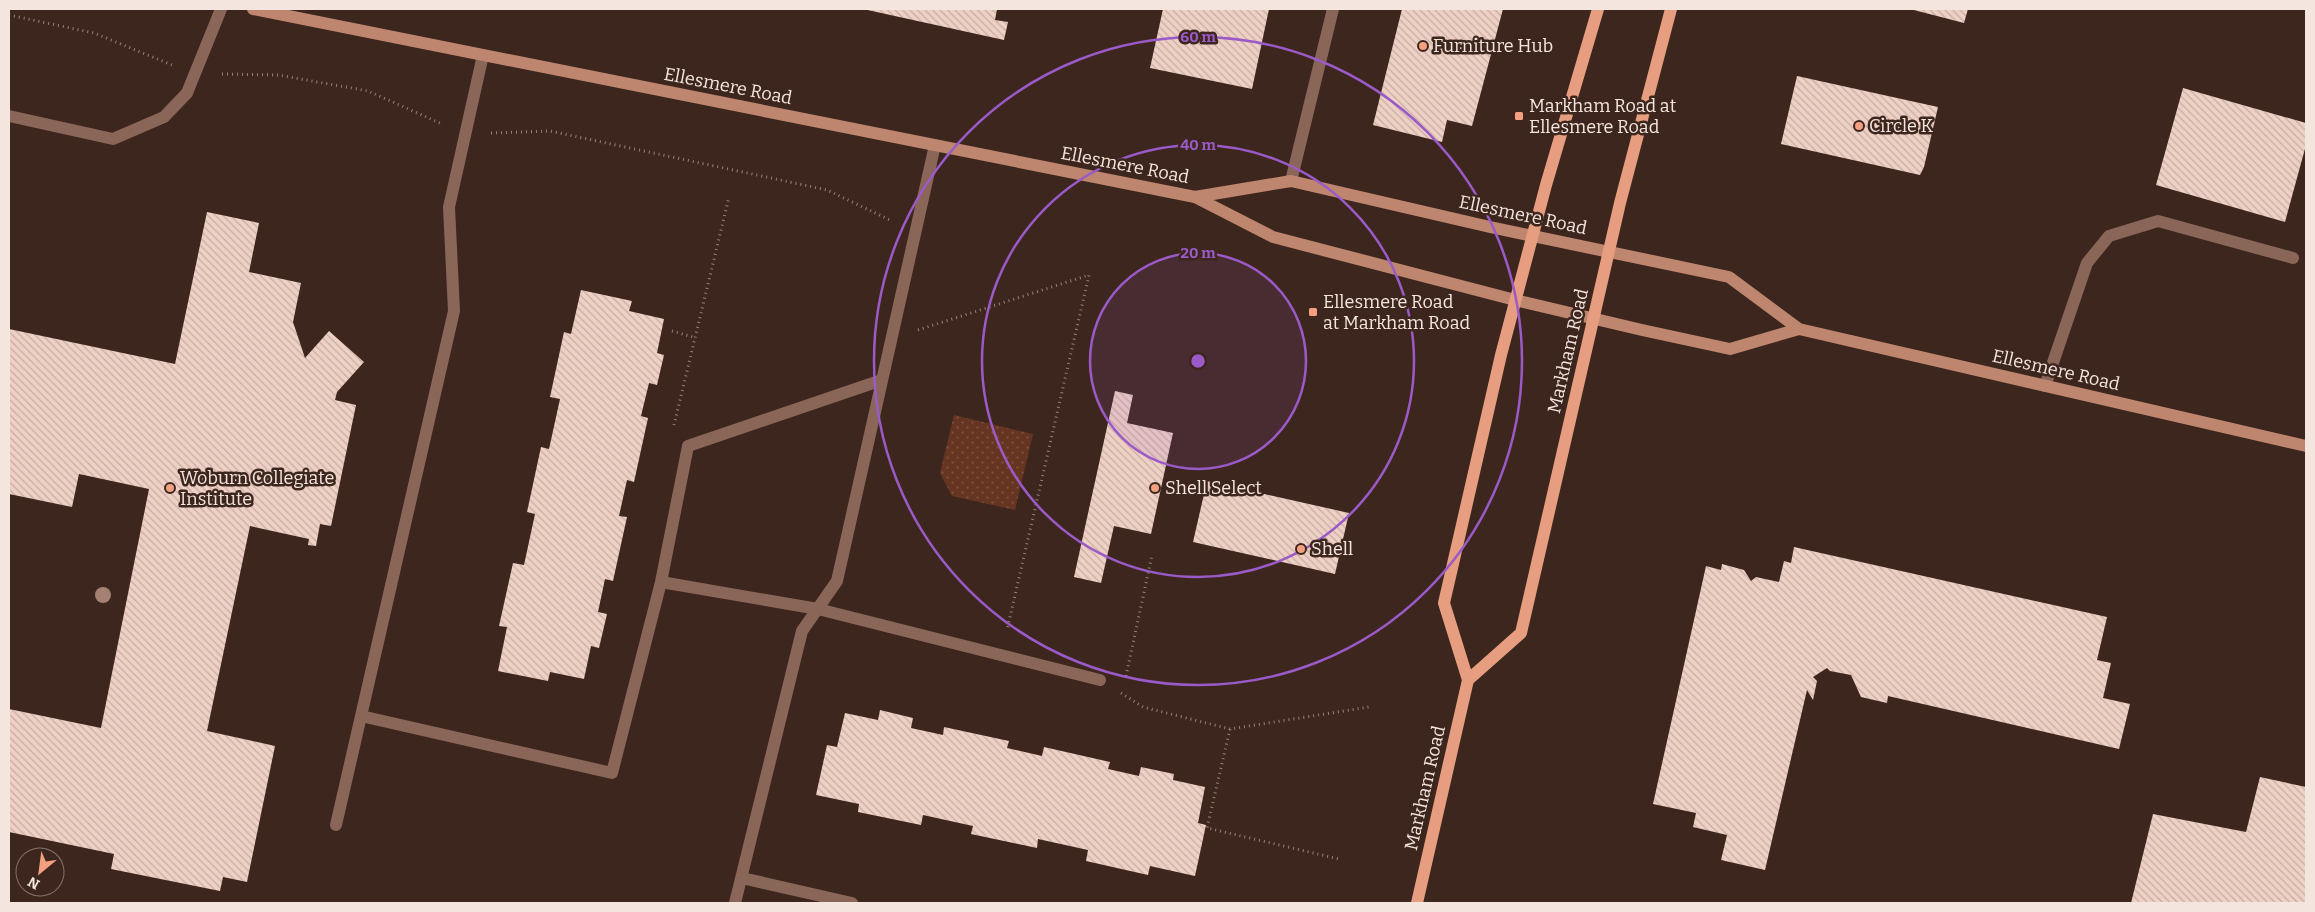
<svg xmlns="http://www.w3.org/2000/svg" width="2315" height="912" font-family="Bitter,serif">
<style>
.park{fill:url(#park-dots)}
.building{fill:url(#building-back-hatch)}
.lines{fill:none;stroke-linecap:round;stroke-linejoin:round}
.path{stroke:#96827b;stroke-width:3;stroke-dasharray:1 4;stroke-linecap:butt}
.service{stroke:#8a6658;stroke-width:12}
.secondary{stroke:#be866f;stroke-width:12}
.primary{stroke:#e79e80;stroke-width:12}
.tree{fill:#a48173}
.ring{fill:none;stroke:#9a5ac7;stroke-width:2.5}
.poi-dot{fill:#f2a07f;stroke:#3d261d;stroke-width:2}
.labels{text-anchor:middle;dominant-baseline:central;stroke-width:5;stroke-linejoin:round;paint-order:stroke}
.poi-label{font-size:18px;fill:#f5e5df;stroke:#3d261d;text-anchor:start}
.street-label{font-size:18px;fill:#f5e5df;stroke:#3d261d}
.centre{fill:#9a5ac7;stroke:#3d261d;stroke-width:2.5}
.ring-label{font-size:15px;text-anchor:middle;font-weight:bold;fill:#9a5ac7;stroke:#3d261d;stroke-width:5;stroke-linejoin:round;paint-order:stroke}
</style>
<defs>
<pattern id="park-dots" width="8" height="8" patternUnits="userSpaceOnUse" patternTransform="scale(1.25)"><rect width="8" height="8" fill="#663521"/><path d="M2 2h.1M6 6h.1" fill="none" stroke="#7c5241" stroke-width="1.8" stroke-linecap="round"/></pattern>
<pattern id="building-back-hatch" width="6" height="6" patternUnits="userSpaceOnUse" patternTransform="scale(1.25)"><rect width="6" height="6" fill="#efd0c4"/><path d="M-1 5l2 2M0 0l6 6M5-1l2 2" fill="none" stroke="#c6ada4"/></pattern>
</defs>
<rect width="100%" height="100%" fill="#3d261d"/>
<!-- park -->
<path class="park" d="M954 415 1033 434 1015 510 952 496 940 473Z"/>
<!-- building -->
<path class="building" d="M863 9H997L995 20 1008 22 1004 40Z
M1163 9H1269L1252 89 1150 68Z
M1402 9H1503L1472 126 1447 120 1442 142 1373 125Z
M1910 9H1968L1964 23Z
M1797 76 1938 107 1924 167 1920 175 1781 144Z
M2183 88 2306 123V145L2285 222 2156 185Z
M207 212 259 223 249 272 301 283 293 322 305 358 329 331 364 362 337 392 335 400 356 405 331 526 320 524 316 546 308 545 309 539 250 526 207 731 275 746 247 882 223 877 220 891 111 869 114 854 9 832V709L101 728 149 489 79 474 72 507 9 494V329L175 364Z
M581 290 632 301 629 311 664 319 657 353 664 355 657 385 649 383 641 416 648 418 634 482 627 480 619 516 627 517 613 581 605 579 598 612 607 614 599 648 591 646 584 679 550 672 548 681 498 671 507 627 499 626 513 563 524 565 535 514 527 512 541 447 549 449 560 399 550 397 564 332 571 334Z
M1115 391 1133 395 1127 423 1173 433 1151 534 1114 526 1101 583 1074 577Z
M1207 481 1349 513 1335 574 1193 542Z
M1794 547 2107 617 2097 660 2111 663 2103 698 2130 704 2119 749 1888 696 1887 703 1861 697 1851 675 1830 671 1827 668 1813 677 1817 681 1813 700 1807 690 1765 870 1721 860 1727 835 1693 827 1696 813 1653 804 1706 566 1721 570 1722 564 1744 570 1751 581 1756 577 1779 582 1784 561 1791 563Z
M880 710 913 718 911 728 943 735 944 727 1009 741 1007 748 1042 756 1044 747 1110 762 1108 769 1139 776 1141 767 1174 774 1173 780 1205 787 1198 823 1206 825 1195 876 1150 866 1148 875 1086 861 1088 850 1038 839 1037 848 971 834 973 826 923 815 921 825 858 812 859 804 816 795 827 745 837 747 845 713 878 720Z
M2260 777 2306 787V903H2131L2153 814 2246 832Z"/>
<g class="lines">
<!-- path -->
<path class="path" d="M9 15 94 33 172 65
M222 74 278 75 368 91 442 124
M491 133 550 131 827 190 892 221
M918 330 1089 275 1007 630
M672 331 696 338
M674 425 729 197
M1126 676 1152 555
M1121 693 1143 707 1230 729 1369 707
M1230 729 1207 828 1339 859"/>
<!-- service -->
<path class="service" d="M9 116 113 139 164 117 187 93 221 9
M1291 181 1333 9
M2045 386 2087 263 2109 236 2158 221 2293 258
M661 582 818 609 1100 680
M361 716 612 773 661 582 688 446 882 380
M336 825 454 311 449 207 483 55
M742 878 852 903
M735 903 802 631 837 581 935 145"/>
<!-- secondary -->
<path class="secondary" d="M253 9 1195 197 1273 237 1515 300 1642 330 1730 349 1799 329
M1195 197 1291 181 1490 227 1729 277 1799 329 2306 446"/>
<!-- primary -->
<path class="primary" d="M1468 680 1521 633 1620 203 1671 9
M1417 903 1468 680 1444 603 1501 355 1546 185 1598 9"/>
</g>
<!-- trees -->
<circle class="tree" cx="103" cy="595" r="8"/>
<!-- distance rings -->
<circle cx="1198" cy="361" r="108" fill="#9a5ac7" fill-opacity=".12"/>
<g class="ring">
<circle cx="1198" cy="361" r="108"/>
<circle cx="1198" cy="361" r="216"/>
<circle cx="1198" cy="361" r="324"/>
</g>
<!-- markers -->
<g class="poi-dot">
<circle cx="1423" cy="46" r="5"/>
<rect x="1514" y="111" width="10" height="10" rx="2.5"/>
<circle cx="1859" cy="126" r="5"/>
<rect x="1308" y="307" width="10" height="10" rx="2.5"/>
<circle cx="170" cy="488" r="5"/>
<circle cx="1155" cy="488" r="5"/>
<circle cx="1301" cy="549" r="5"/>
</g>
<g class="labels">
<!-- poi labels -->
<g class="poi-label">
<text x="1433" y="46">Furniture Hub</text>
<text x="1529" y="106">Markham Road at<tspan x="1529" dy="21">Ellesmere Road</tspan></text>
<text x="1869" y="126">Circle K</text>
<text x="1323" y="302">Ellesmere Road<tspan x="1323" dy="21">at Markham Road</tspan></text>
<text x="180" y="478">Woburn Collegiate<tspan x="180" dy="21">Institute</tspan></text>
<text x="1165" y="488">Shell Select</text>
<text x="1311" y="549">Shell</text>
</g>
<!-- street labels -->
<g class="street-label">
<text transform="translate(728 86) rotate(11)">Ellesmere Road</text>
<text transform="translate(1125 165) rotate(11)">Ellesmere Road</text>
<text transform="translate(1523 215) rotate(12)">Ellesmere Road</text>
<text transform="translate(1568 351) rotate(-77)">Markham Road</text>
<text transform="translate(2056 370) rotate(13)">Ellesmere Road</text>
<text transform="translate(1425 788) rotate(-77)">Markham Road</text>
</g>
</g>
<circle cx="1198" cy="361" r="8" class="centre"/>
<g class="ring-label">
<text x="1198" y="42">60 m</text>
<text x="1198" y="150">40 m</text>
<text x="1198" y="258">20 m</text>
</g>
<!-- border -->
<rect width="2315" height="912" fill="none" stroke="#f5e5df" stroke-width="20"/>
<!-- north arrow -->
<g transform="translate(40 872) rotate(209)"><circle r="24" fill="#3d261d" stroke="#87726b"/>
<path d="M0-4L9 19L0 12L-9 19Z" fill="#f2a07f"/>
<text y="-8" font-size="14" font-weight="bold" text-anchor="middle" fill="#f5e5df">N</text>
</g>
</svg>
